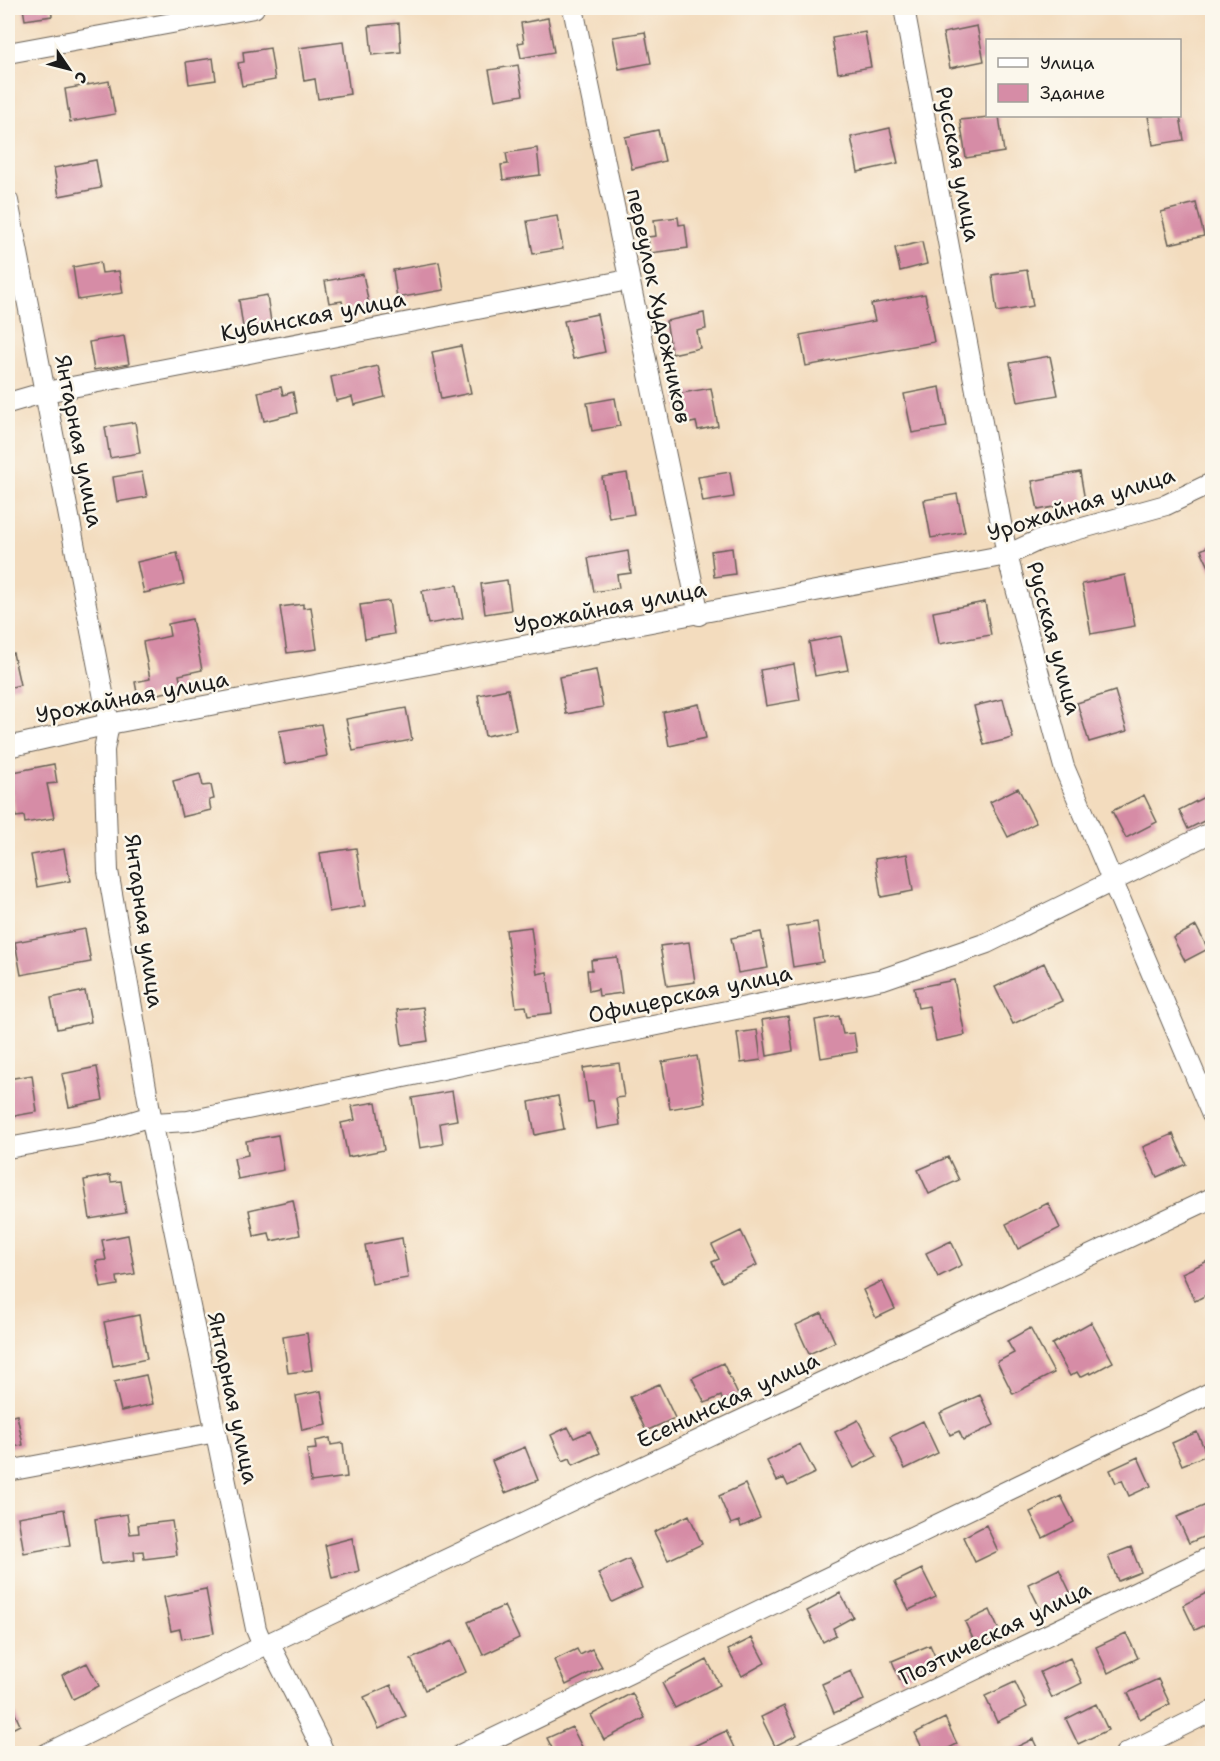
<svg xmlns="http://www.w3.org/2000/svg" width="1220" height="1761" font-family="'Shantell Sans',sans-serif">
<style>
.building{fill:#d68ca6}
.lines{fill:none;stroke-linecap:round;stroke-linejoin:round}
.street-casing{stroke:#675f55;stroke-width:22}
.street{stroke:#fff;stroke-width:20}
.labels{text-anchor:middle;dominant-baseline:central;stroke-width:5;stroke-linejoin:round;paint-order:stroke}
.street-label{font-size:22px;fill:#1c1c1c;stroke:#fbf7ec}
</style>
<rect width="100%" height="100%" fill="#fbf7ec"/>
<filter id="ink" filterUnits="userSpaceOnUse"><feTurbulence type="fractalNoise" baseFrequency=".0167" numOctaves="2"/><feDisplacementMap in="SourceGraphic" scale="12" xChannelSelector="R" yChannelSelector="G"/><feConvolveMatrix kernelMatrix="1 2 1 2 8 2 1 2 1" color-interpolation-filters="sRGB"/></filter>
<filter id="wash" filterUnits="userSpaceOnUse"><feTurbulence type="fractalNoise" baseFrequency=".008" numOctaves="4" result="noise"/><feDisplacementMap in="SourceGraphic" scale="24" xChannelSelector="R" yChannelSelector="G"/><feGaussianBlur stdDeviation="1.35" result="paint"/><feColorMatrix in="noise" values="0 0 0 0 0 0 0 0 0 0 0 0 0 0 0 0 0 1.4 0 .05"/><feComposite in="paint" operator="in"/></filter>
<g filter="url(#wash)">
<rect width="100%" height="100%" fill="#f3dcbe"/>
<g id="blocks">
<!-- building -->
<path class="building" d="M23 8H51L52 16 25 20Z
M548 18 554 52 521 58 518 43 524 42 521 23Z
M399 23 401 52 372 55 369 26Z
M977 26 984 61 950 68 943 33Z
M645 32 651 63 619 69 613 37Z
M865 32 871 67 838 73 832 38Z
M343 42 350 94 318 99 315 79 304 81 299 48Z
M270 48 275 80 242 86 238 63 244 62 243 52Z
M213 58 216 80 189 84 186 62Z
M518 65 523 95 495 100 489 70Z
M109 81 115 114 70 122 65 89Z
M999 116 1004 152 966 158 960 120Z
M1148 116H1180L1184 140 1153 145Z
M890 128 898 163 858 172 851 137Z
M658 130 665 161 632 169 625 137Z
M537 148 540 175 503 180 501 165 508 164 506 153Z
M96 160 101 188 59 196 54 168Z
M1196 203 1204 236 1169 244 1161 212Z
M557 216 563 249 533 254 527 221Z
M678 217 679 225 685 224 688 248 650 253 648 237 656 236 654 220Z
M922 242 927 264 900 271 895 248Z
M100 262 102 273 119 271 123 293 78 300 73 267Z
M439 262 444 290 397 298 393 270Z
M1027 270 1033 306 997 312 992 275Z
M363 274 369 305 344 310 342 301 329 303 325 281Z
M925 294 934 342 806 366 800 335 875 321 871 304Z
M267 295 272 329 244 334 239 300Z
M704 313 706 329 697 331 700 348 672 354 666 321Z
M597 314 605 352 573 359 564 321Z
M124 336 129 364 94 370 89 342Z
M461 346 471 393 441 399 432 352Z
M1050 356 1058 395 1018 402 1010 363Z
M378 366 385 397 354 405 352 397 336 401 331 377Z
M281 387 283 395 293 392 297 413 264 421 258 392Z
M940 387 947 427 912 433 904 394Z
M711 388 718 426 698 430 696 422 681 425 676 394Z
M615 398 620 426 592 431 587 403Z
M135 422 140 453 110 458 105 427Z
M142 472 147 497 117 502 113 477Z
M730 472 734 497 703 502 698 477Z
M1080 472 1085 501 1038 510 1032 481Z
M627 473 634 514 609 518 602 477Z
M957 494 965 532 931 538 924 500Z
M1212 544V573L1201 550Z
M732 548 735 574 714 577 711 551Z
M628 551 631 573 617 575 619 588 594 592 588 558Z
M177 553 184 584 144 593 137 562Z
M1125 575 1135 626 1091 634 1082 584Z
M507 580 511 610 485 614 481 584Z
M457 585 463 618 428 624 422 591Z
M389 601 394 634 365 639 360 605Z
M985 602 991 635 939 644 933 612Z
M303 604V608L311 607 317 649 287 653 280 607Z
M192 619 202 670 179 675 182 689 138 698 135 682 150 679 143 642 170 636 168 624Z
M841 636 848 670 815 676 809 642Z
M13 653 20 685 8 688V655Z
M794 664 800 700 766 706 760 670Z
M596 670 603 707 566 714 559 677Z
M508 689 516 730 485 736 478 695Z
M1115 691 1127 731 1089 742 1077 703Z
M1003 699 1013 738 984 745 974 706Z
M699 704 706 738 669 746 663 712Z
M406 708 412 740 353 751 346 719Z
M321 724 327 756 285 764 279 731Z
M54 764 57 783 47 784 54 818 25 823 24 816 16 817 12 793 8 794V773Z
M200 774 203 786 211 785 214 799 209 800 211 810 182 817 173 781Z
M1018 788 1036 823 1008 837 990 802Z
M1212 793V817L1188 829 1179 810Z
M1144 795 1157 822 1126 838 1112 811Z
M356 848 365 906 329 912 320 853Z
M64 849 70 881 37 887 31 855Z
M907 854 913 891 881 897 875 859Z
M817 922 823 962 793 967 787 927Z
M1196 926 1208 949 1185 961 1173 938Z
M531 927 537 974 547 972 552 1013 528 1016 526 1006 516 1007 506 930Z
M85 929 91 962 21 975 15 942Z
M761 932 768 968 738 973 731 938Z
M689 942 695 982 667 986 660 946Z
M617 957 622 993 599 996 598 989 589 991 587 970H592L591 960Z
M1044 963 1062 1001 1013 1024 995 987Z
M954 980 965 1035 936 1041 929 1006 918 1008 914 988Z
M85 991 91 1022 57 1029 51 998Z
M423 1007 428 1041 402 1045 397 1010Z
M788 1016 793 1051 767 1056 762 1020Z
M839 1016 843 1034 854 1033 857 1052 821 1058 815 1020Z
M757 1030 761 1060 741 1063 737 1033Z
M697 1056 705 1103 670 1109 662 1062Z
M619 1063 624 1097 616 1098 620 1125 597 1129 593 1101 588 1102 583 1068Z
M97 1067 103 1100 69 1107 62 1074Z
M32 1075 37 1112 8 1117V1079Z
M452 1091 457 1120 440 1123 443 1144 420 1148 412 1098Z
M558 1096 564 1129 535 1135 529 1102Z
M376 1102 384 1150 348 1157 341 1123 355 1120 352 1106Z
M1173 1134 1186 1164 1157 1177 1143 1147Z
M278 1135 284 1170 238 1179 234 1158 248 1155 246 1141Z
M948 1157 959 1180 929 1194 918 1170Z
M110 1175 111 1182 121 1181 126 1213 90 1219 84 1180Z
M293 1200 300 1235 271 1241 269 1233 254 1236 249 1210Z
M1048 1203 1060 1228 1018 1249 1006 1224Z
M741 1231 757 1265 722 1282 712 1262 719 1259 712 1245Z
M128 1235 135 1274 117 1277 118 1285 101 1288 96 1261 106 1260 102 1240Z
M402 1238 408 1278 372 1284 365 1245Z
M951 1241 962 1265 938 1277 926 1253Z
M1212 1259V1292L1195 1301 1182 1273Z
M882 1281 895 1309 876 1318 863 1290Z
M822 1313 835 1342 809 1354 796 1325Z
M139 1315 147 1359 113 1366 104 1322Z
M1091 1322 1113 1362 1091 1374 1090 1372 1080 1377 1077 1372 1070 1376 1052 1344Z
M1030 1328 1054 1373 1013 1394 997 1362 1014 1353 1007 1341Z
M307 1333 312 1370 288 1373 283 1337Z
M723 1363 738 1395 723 1402 721 1396 705 1403 692 1378Z
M146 1375 153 1404 121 1411 114 1382Z
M659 1384 675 1418 646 1431 630 1397Z
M321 1391 327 1425 302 1430 296 1396Z
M980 1395 994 1425 963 1440 959 1431 950 1435 940 1413Z
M17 1415 23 1445 8 1448V1417Z
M858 1420 877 1456 854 1468 835 1432Z
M923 1421 938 1453 905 1469 890 1437Z
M568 1427 574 1438 590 1431 600 1453 573 1465 570 1458 563 1461 551 1435Z
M1197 1432 1207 1455 1182 1465 1172 1443Z
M330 1438 331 1445 343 1443 347 1477 311 1482 307 1450 316 1449 315 1441Z
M800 1444 815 1473 788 1486 784 1478 777 1481 767 1461Z
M525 1447 538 1480 505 1493 492 1461Z
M1138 1457 1151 1486 1129 1496 1122 1480 1116 1483 1110 1470Z
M745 1484 760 1518 741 1527 739 1521 731 1524 719 1496Z
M1061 1496 1074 1522 1043 1538 1030 1512Z
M1211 1503 1212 1533 1189 1543 1177 1517Z
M64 1509 70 1545 24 1553 18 1517Z
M127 1514 130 1534 139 1533 138 1525 172 1521 177 1555 144 1559 143 1551 134 1552 135 1560 101 1564 95 1519Z
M689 1515 702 1544 668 1560 654 1532Z
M986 1525 998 1551 975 1562 963 1537Z
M352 1538 359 1571 332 1578 325 1545Z
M1131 1547 1141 1572 1118 1581 1108 1556Z
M629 1559 642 1588 612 1602 598 1573Z
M922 1569 936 1597 909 1610 895 1582Z
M1059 1569 1072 1596 1041 1610 1028 1584Z
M206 1589 214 1633 182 1639 180 1629 171 1631 164 1597Z
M1212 1590V1622L1195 1630 1183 1605Z
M840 1593 853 1617 833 1628 836 1635 823 1642 807 1611Z
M504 1606 519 1638 483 1655 468 1622Z
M990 1610 1000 1633 976 1645 965 1622Z
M1126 1633 1138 1658 1108 1673 1096 1647Z
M752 1638 765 1663 742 1676 728 1650Z
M452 1641 466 1672 425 1690 411 1659Z
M930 1645 938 1663 900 1680 892 1661Z
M577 1649 580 1655 592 1649 602 1667 566 1685 554 1660Z
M1070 1658 1082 1683 1052 1698 1040 1672Z
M707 1660 720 1685 675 1708 662 1683Z
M87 1663 99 1686 73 1699 62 1675Z
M851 1671 864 1700 834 1713 822 1684Z
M1158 1679 1170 1704 1140 1719 1128 1693Z
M1015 1682 1027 1707 997 1722 985 1696Z
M391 1685 406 1716 379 1729 364 1697Z
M632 1693 645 1718 604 1740 591 1715Z
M8 1698 20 1725 8 1731Z
M1096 1704 1108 1730 1078 1744 1066 1719Z
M784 1706 797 1735 775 1746 761 1717Z
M945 1718 957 1744 937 1754H925L915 1733Z
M572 1727 583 1749 573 1754H555L547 1738Z
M726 1731 737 1754H697L694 1746Z
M1033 1739 1040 1754H1002Z"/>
</g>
</g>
<g filter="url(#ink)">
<use href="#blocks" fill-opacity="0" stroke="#675f55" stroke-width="1.5"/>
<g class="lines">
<defs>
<path id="street" d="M573 8 699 615
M904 8 1007 555 1064 767 1212 1115
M8 53 254 8
M8 201 109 724 104 750 108 871 151 1116 256 1629 263 1646
M8 403 46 392 628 280
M8 747 109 724 1007 555 1039 540 1166 505 1212 483
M153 1123 188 1121 883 979 987 943 1212 832
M8 1148 102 1131 151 1116
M8 1471 216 1432
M269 1643 325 1754
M46 1754 263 1646 1212 1198
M462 1754 1212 1392
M799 1754 1212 1556
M1125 1754 1212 1711"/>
</defs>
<!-- street casing -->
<use href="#street" class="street-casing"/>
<!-- street -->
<use href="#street" class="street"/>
</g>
</g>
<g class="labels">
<!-- street labels -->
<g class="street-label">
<text transform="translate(958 164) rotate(79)">Русская улица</text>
<text transform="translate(659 306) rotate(78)">переулок Художников</text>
<text transform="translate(313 316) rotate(-11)">Кубинская улица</text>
<text transform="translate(79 441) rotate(79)">Янтарная улица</text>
<text transform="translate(1081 504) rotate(-18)">Урожайная улица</text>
<text transform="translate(610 607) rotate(-11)">Урожайная улица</text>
<text transform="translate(1054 638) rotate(75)">Русская улица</text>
<text transform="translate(132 697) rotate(-11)">Урожайная улица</text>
<text transform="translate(144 921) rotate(82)">Янтарная улица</text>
<text transform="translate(690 994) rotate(-12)">Офицерская улица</text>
<text transform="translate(233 1398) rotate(78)">Янтарная улица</text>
<text transform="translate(728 1400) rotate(-25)">Есенинская улица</text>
<text transform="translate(995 1633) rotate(-26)">Поэтическая улица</text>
</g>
</g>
<!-- margin -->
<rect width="1220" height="1761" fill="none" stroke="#fbf7ec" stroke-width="30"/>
<!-- legend -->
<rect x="986" y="39" width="195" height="78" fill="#fbf7ec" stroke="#a29f99" stroke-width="1.5"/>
<rect x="998" y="58" width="30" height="9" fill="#ffffff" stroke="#a29f99" stroke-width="1.5"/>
<text x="1040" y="69" font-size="18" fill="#1c1c1c">Улица</text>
<rect x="998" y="84" width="30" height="18" fill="#d68ca6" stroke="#a29f99" stroke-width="1.5"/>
<text x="1040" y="99" font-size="18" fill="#1c1c1c">Здание</text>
<!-- north arrow -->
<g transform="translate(69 69) rotate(125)" stroke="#fbf7ec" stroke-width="4.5" paint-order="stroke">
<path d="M0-4.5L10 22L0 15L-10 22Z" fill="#1c1c1c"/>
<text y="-9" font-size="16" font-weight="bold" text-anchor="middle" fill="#1c1c1c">С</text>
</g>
</svg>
